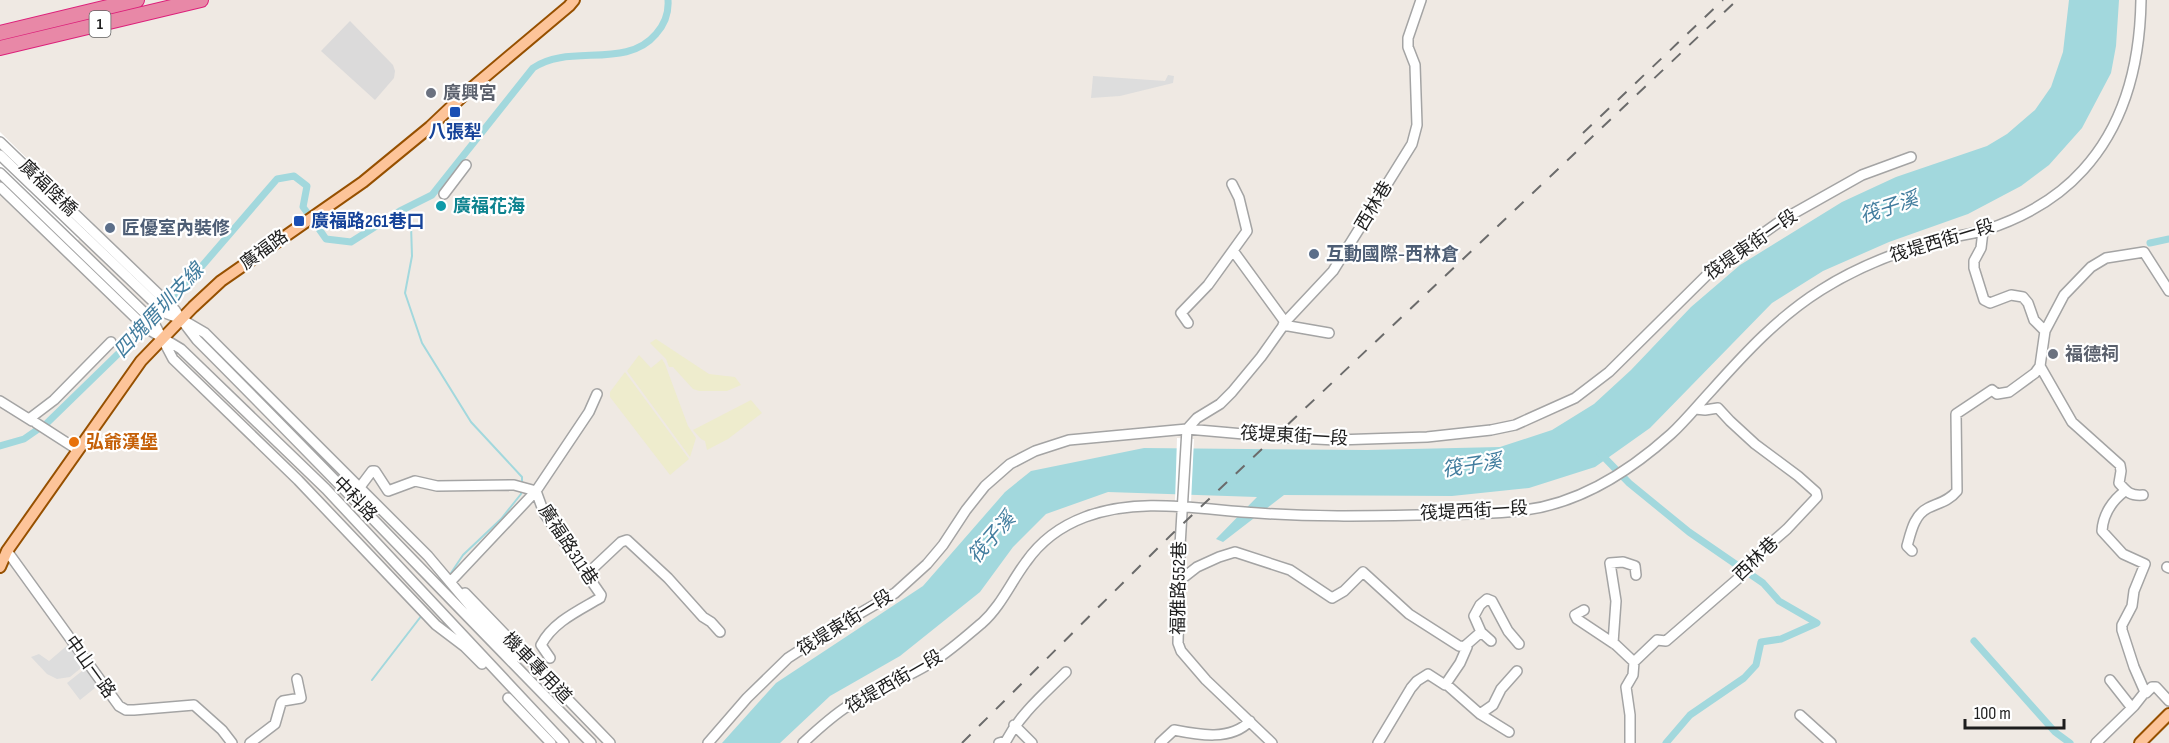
<svg xmlns="http://www.w3.org/2000/svg" width="2169" height="743" font-family="'Sofia Sans Condensed','Noto Sans TC',sans-serif">
<style>
.residential{fill:#dbdada}
.farmland{fill:#eeeccd}
.parking{fill:#ddd}
.water{fill:#a2d8dd}
.pier{fill:#fff}
.lines{fill:none;stroke-linecap:round;stroke-linejoin:round}
.stream{stroke:#a2d8dd;stroke-width:2}
.canal{stroke:#a2d8dd;stroke-width:7}
.minor-casing{stroke:#a4a4a4;stroke-width:12}
.major-casing{stroke:#965000;stroke-width:14}
.highway-casing{stroke:#dc207a;stroke-width:16}
.minor{stroke:#fff;stroke-width:9}
.major{stroke:#fdc499;stroke-width:10}
.highway{stroke:#e888a7;stroke-width:14}
.rail{stroke:#6b6b6b;stroke-width:2;stroke-dasharray:12 12;stroke-linecap:butt}
.worship-dot{fill:#6b7280;stroke:#fff;stroke-width:2}
.transit-dot{fill:#1a4fb4;stroke:#fff;stroke-width:2}
.culture-dot{fill:#0f9aa8;stroke:#fff;stroke-width:2}
.service-dot{fill:#5c6f8a;stroke:#fff;stroke-width:2}
.food-dot{fill:#e8710a;stroke:#fff;stroke-width:2}
.labels{text-anchor:middle;dominant-baseline:central;stroke-width:4.5;stroke-linejoin:round;paint-order:stroke}
.shield{fill:#fff;stroke:#616161;stroke-width:1.5}
.shield-label{font-size:16px;font-weight:bold;fill:#1d1d1d}
.worship-label{font-size:18px;font-weight:bold;fill:#5b616d;stroke:#fff;text-anchor:start}
.transit-label{font-size:18px;font-weight:bold;fill:#164399;stroke:#fff}
.street-label{font-size:18px;fill:#1d1d1d;stroke:#fff}
.culture-label{font-size:18px;font-weight:bold;fill:#0d838f;stroke:#fff;text-anchor:start}
.service-label{font-size:18px;font-weight:bold;fill:#4e5e75;stroke:#fff;text-anchor:start}
.food-label{font-size:18px;font-weight:bold;fill:#c56008;stroke:#fff;text-anchor:start}
.water-label{font-size:20px;font-style:italic;fill:#427d9e;stroke:#fff}
</style>
<rect width="100%" height="100%" fill="#efe9e3"/>
<!-- residential -->
<path class="residential" d="M350 21 393 65 395 71 394 78 375 100 321 51Z"/>
<!-- farmland -->
<path class="farmland" d="M656 339 709 374 735 377 741 385 727 391H699L693 389 673 367H669L666 359 650 343Z
M639 355 651 368 662 359 665 364 688 426 696 438 690 457 627 371Z
M625 372 689 459 670 475 610 397V392Z
M751 400 762 413 728 439 707 450 705 441 701 439 693 430Z"/>
<!-- parking -->
<path class="parking" d="M1168 75 1174 76 1173 83 1120 96 1091 98 1093 76 1165 81Z
M70 643 86 664 70 677 57 679 47 674 31 657 39 654 49 661Z
M87 667 100 684 80 700 67 683Z"/>
<!-- water -->
<path class="water" d="M2069 0H2119L2116 46 2111 73 2082 128 2049 165 2021 186 1968 214 1889 242 1823 271 1772 303 1650 428 1595 467 1529 488 1452 496 1284 495 1223 542 1216 539 1257 497 1108 492 1046 514 1013 547 980 592 900 656 830 696 780 743H722L776 683 923 586 1005 492 1031 471 1144 448 1367 450 1500 447 1552 430 1594 404 1631 370 1691 307 1740 265 1842 202 1896 177 1987 146 2007 134 2035 110 2051 87 2063 52Z"/>
<!-- pier -->
<path class="pier" d="M0 132 94 224 63 255 0 194Z
M1177 438 1194 439 1191 503 1175 502Z"/>
<g class="lines">
<!-- stream -->
<path class="stream" d="M400 211 411 225 412 256 405 293 422 343 471 422 522 477V483
M449 576 463 555 501 519 521 494V489
M372 680 422 615"/>
<!-- canal -->
<path class="canal" d="M319 229 326 239 351 242 400 211 432 195 533 68C569 43 626 70 656 34 665 24 669 14 668 0
M2150 243 2169 239
M0 446 24 439 47 423 120 352 177 295 277 179 294 176 307 186 303 207 312 219
M1600 453 1629 483 1689 532 1763 583 1779 601 1817 623 1781 639 1761 642 1756 665 1744 678 1690 715 1666 743
M1974 641 2055 732 2070 743"/>
<defs>
<path id="minor" d="M0 142 175 310 181 319 205 333 428 556 514 658
M0 155 165 313 181 319 197 340C330 473 459 609 591 743
M0 173 153 321 173 359 298 480 436 625 465 647 482 664
M0 187 146 328 181 349 326 489 564 743
M444 194 466 165
M1983 231 1981 248 1974 261V268L1984 300 1990 303 2011 295 2023 297 2028 303 2034 320 2045 331
M1234 252 1285 322
M1188 323 1181 313 1208 285 1247 231 1239 198 1232 184
M1283 325 1329 333
M2040 366 2072 422 2120 465 2121 471 2119 483C2127 492 2130 496 2143 495
M0 401 32 421
M29 419 54 400 111 342
M36 423 78 450
M1187 429 1197 418 1220 404 1232 392 1261 357 1288 319 1333 271 1412 144 1417 125 1415 65 1408 47V38L1421 0
M1187 429 1180 546 1178 643 1181 651 1206 680 1272 743
M360 487 372 471H375L388 491 415 481 437 486 514 485 536 491 544 513 601 595 600 598C578 611 553 622 541 645L550 658
M2125 491C2113 500 2103 514 2102 531L2123 554 2145 564 2134 591 2132 606 2122 625V630L2134 667 2145 692 2146 693 2152 687H2156L2169 701
M7 551 119 706 126 710H134L194 705 222 730 232 743
M1912 551 1907 546C1911 532 1914 515 1928 508 1938 503 1949 501 1957 491L1956 414 1992 390 1997 394 2009 392 2035 373 2040 366 2045 331 2064 295 2091 267 2106 258 2144 252 2169 291
M2167 567 2169 568
M587 574 621 542 627 540 668 578 703 617 711 622 720 632
M453 579 536 491 589 412 597 394
M1179 581 1197 567 1219 557 1235 552 1290 570 1332 598 1344 591 1363 572 1409 614 1459 646 1467 647 1460 663 1445 685 1428 674 1417 681 1411 688 1378 743
M465 593 610 743
M1584 610 1575 615 1577 619 1616 645 1634 662
M1481 632 1491 641
M1613 643 1616 601 1610 563 1623 562 1635 566 1636 575
M1465 646 1481 632 1474 616 1480 605 1487 599 1492 601 1508 631 1519 644
M2110 680 2132 708
M1446 684 1480 714 1509 732
M508 698 551 743
M1480 714 1493 705 1501 689 1517 671
M1800 715 1831 743
M1014 725 1032 743
M250 743 275 724 281 703 283 701 301 698 297 679
M708 743 747 698 788 658 831 630 895 593 927 564 943 545 966 510 985 486 1010 464 1035 451 1069 440 1187 429 1277 437 1336 440 1427 437 1491 430 1515 425 1575 398 1609 372 1713 269 1782 220 1862 175 1911 157
M803 743C817 730 832 716 848 706 874 690 903 680 929 664 948 653 965 637 982 623 1001 606 1011 582 1026 562 1040 542 1061 526 1085 517 1140 496 1202 510 1258 513 1311 517 1364 516 1417 515 1453 514 1490 515 1525 510 1580 503 1631 470 1671 434 1685 421 1698 405 1711 391 1745 353 1778 317 1821 290 1854 269 1891 254 1928 243 1946 237 1966 236 1985 230 2022 218 2057 199 2083 170 2126 123 2140 62 2141 0
M999 743 1006 741C1021 713 1044 694 1066 672
M1160 743 1174 730C1199 735 1231 741 1250 721
M1630 743V715L1626 687 1633 675 1634 662 1657 640 1666 641 1741 576 1748 563 1787 529 1817 497 1816 492 1798 476 1755 444 1730 421 1718 408 1705 410 1695 409
M2096 743 2134 706 2145 692"/>
<path id="major" d="M0 567 7 551 141 361 193 307 221 281 363 182 430 127 468 91 569 6 574 0
M2140 743 2169 714"/>
<path id="highway" d="M0 33 137 0
M0 48 201 0"/>
</defs>
<!-- minor casing -->
<use href="#minor" class="minor-casing"/>
<!-- major casing -->
<use href="#major" class="major-casing"/>
<!-- highway casing -->
<use href="#highway" class="highway-casing"/>
<!-- minor -->
<use href="#minor" class="minor"/>
<!-- major -->
<use href="#major" class="major"/>
<!-- highway -->
<use href="#highway" class="highway"/>
<!-- rail -->
<path class="rail" d="M1583 133 1723 0
M962 743 1170 536 1737 0"/>
</g>
<!-- markers -->
<g class="worship-dot">
<circle cx="431" cy="93" r="6"/>
<circle cx="2053" cy="354" r="6"/>
</g>
<g class="transit-dot">
<rect x="449" y="106" width="12" height="12" rx="3"/>
<rect x="293" y="215" width="12" height="12" rx="3"/>
</g>
<circle class="culture-dot" cx="441" cy="206" r="6"/>
<g class="service-dot">
<circle cx="110" cy="228" r="6"/>
<circle cx="1314" cy="254" r="6"/>
</g>
<circle class="food-dot" cx="74" cy="442" r="6"/>
<g class="labels">
<!-- shield labels -->
<rect class="shield" x="89.5" y="11" width="21" height="26" rx="4.5"/>
<g class="shield-label">
<text x="100" y="24">1</text>
</g>
<!-- worship labels -->
<g class="worship-label">
<text x="443" y="93">廣興宮</text>
<text x="2065" y="354">福德祠</text>
</g>
<!-- transit labels -->
<g class="transit-label">
<text x="455" y="132">八張犁</text>
<text x="311" y="221" text-anchor="start">廣福路261巷口</text>
</g>
<!-- street labels -->
<g class="street-label">
<text transform="translate(48 188) rotate(44)">廣福陸橋</text>
<text transform="translate(1374 206) rotate(-59)">西林巷</text>
<text transform="translate(1942 241) rotate(-17)">筏堤西街一段</text>
<text transform="translate(1751 245) rotate(-35)">筏堤東街一段</text>
<text transform="translate(264 250) rotate(-36)">廣福路</text>
<text transform="translate(1294 436) rotate(3)">筏堤東街一段</text>
<text transform="translate(355 499) rotate(46)">中科路</text>
<text transform="translate(1474 511) rotate(-3)">筏堤西街一段</text>
<text transform="translate(568 545) rotate(57)">廣福路311巷</text>
<text transform="translate(1756 559) rotate(-44)">西林巷</text>
<text transform="translate(1179 588) rotate(-89)">福雅路552巷</text>
<text transform="translate(845 623) rotate(-32)">筏堤東街一段</text>
<text transform="translate(90 667) rotate(54)">中山一路</text>
<text transform="translate(537 668) rotate(46)">機車專用道</text>
<text transform="translate(894 682) rotate(-30)">筏堤西街一段</text>
</g>
<!-- culture labels -->
<g class="culture-label">
<text x="453" y="206">廣福花海</text>
</g>
<!-- service labels -->
<g class="service-label">
<text x="122" y="228">匠優室內裝修</text>
<text x="1326" y="254">互動國際-西林倉</text>
</g>
<!-- food labels -->
<g class="food-label">
<text x="86" y="442">弘爺漢堡</text>
</g>
<!-- water labels -->
<g class="water-label">
<text transform="translate(1889 208) rotate(-18)">筏子溪</text>
<text transform="translate(159 311) rotate(-47)">四塊厝圳支線</text>
<text transform="translate(1472 466) rotate(-9)">筏子溪</text>
<text transform="translate(992 538) rotate(-49)">筏子溪</text>
</g>
</g>
<!-- scale -->
<path d="M1965 719v9h99v-9" fill="none" stroke="#1d1d1d" stroke-width="3"/>
<text x="1974" y="719" font-size="18" fill="#1d1d1d" stroke="#ffffff" stroke-width="4.5" paint-order="stroke">100 m</text>
</svg>
